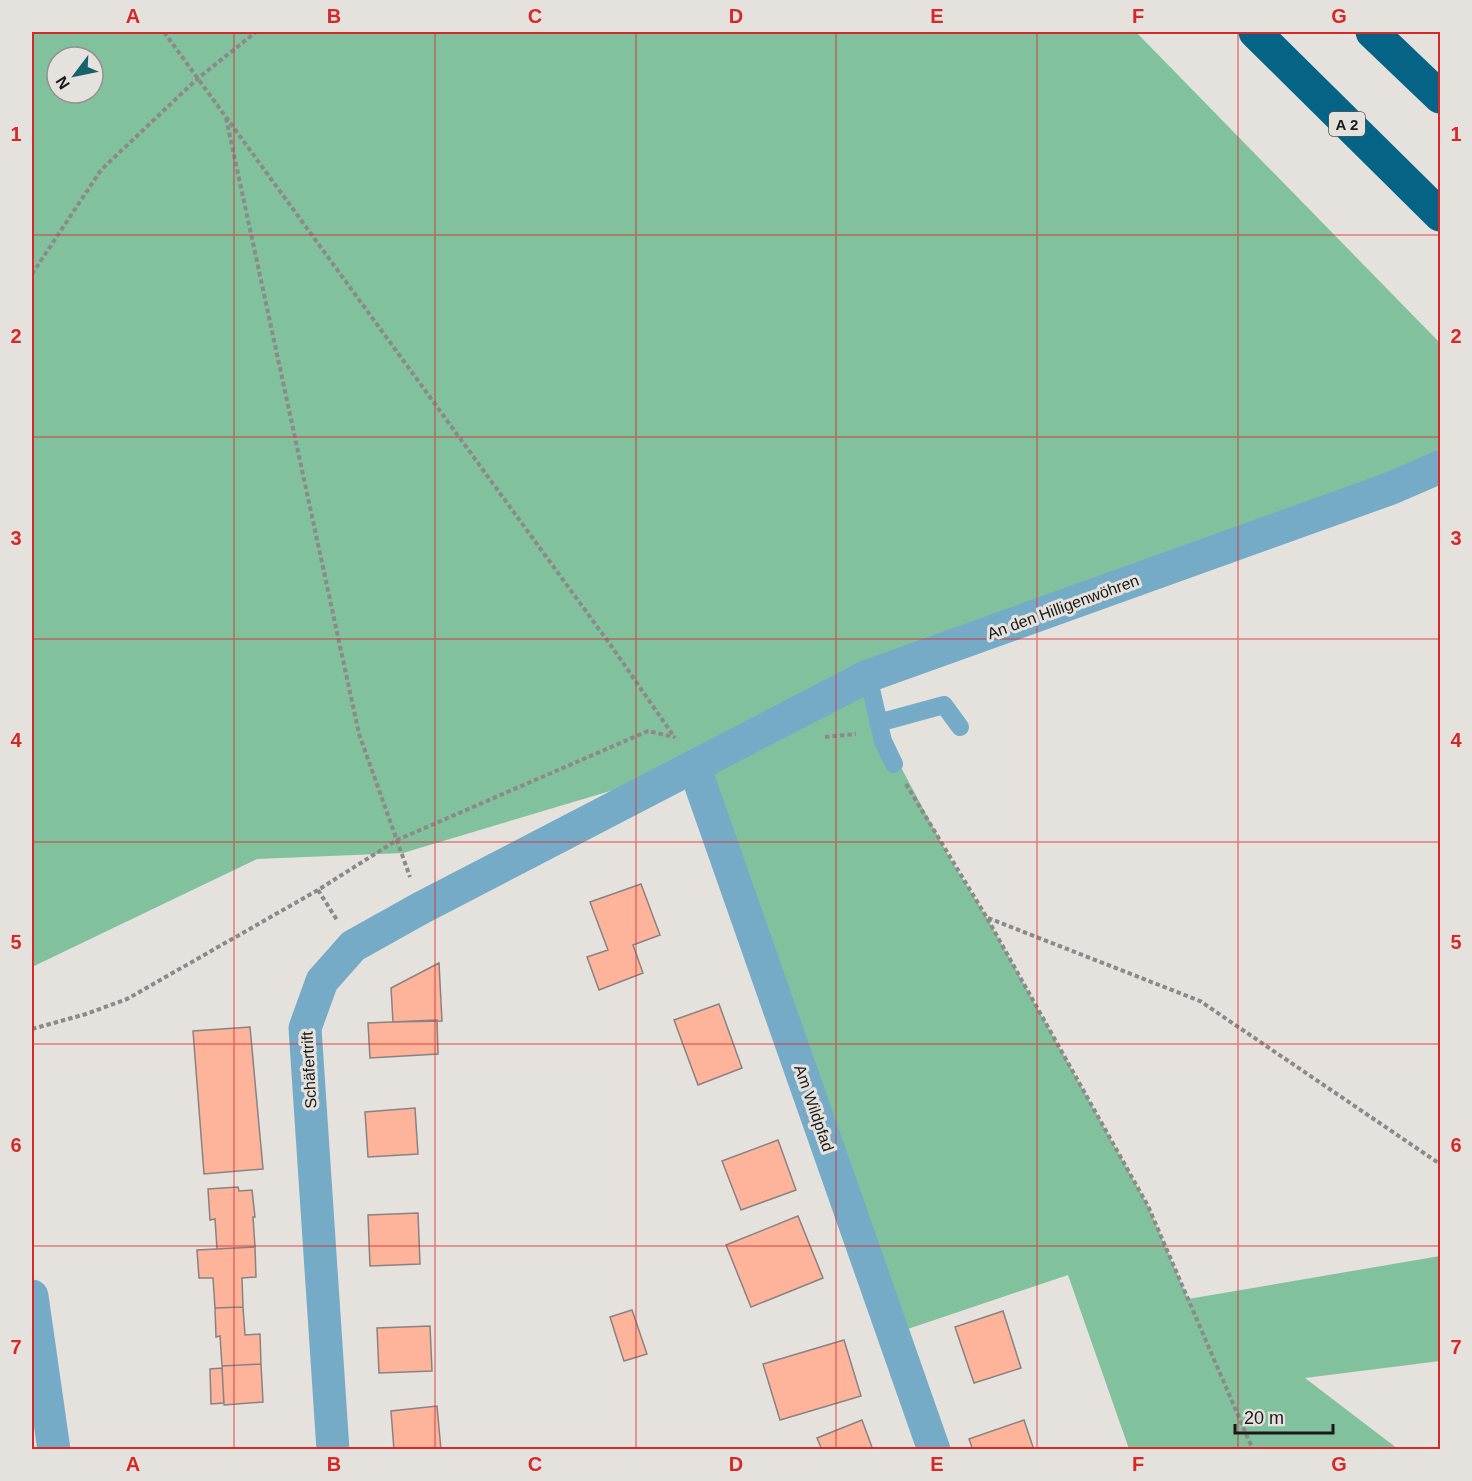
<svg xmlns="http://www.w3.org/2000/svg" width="1472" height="1481" font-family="Arial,sans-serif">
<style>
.green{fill:#82c19e;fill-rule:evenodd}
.building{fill:#feb39b;stroke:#888382;stroke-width:1.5}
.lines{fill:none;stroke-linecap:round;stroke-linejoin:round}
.path{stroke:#8c8a87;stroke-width:4;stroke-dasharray:4.5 3;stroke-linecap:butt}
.service{stroke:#75abc6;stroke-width:18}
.minor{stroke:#75abc6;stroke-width:33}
.motorway{stroke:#056385;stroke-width:33}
.grid{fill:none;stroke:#d62828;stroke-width:1.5;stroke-opacity:0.55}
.labels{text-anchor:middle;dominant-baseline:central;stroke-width:6;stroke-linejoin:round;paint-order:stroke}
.shield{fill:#e5e2de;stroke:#575553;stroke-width:1.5}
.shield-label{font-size:15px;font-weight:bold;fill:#1a1918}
.street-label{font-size:16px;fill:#1a1918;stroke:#e5e2de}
.neatline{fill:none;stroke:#d62828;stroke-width:2}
.grid-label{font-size:20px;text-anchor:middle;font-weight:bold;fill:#d62828}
</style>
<rect width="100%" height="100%" fill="#e5e2de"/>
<!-- green -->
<path class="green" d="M32 32H1136L1440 343V467L868 676 896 758 949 857 987 918 1148 1206 1188 1299 1440 1256V1361L1305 1378 1398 1449H1129L1068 1275 893 1334 694 766 403 853 257 859 32 967ZM57 57H93V93H57Z"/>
<!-- building -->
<path class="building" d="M641 884 660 935 633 945 643 973 599 990 587 957 608 950 590 902Z
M439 963 442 1021 393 1022 391 988Z
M719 1004 742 1068 698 1085 674 1020Z
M437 1020 438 1054 370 1058 368 1023Z
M250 1027 263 1169 204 1174 193 1031Z
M415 1108 418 1154 368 1157 365 1112Z
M778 1140 796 1190 741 1210 722 1161Z
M238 1187 239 1191 252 1190 255 1217H253L255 1247 217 1249 215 1219 210 1220 208 1189Z
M418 1213 420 1264 370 1266 368 1215Z
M798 1216 823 1278 751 1307 726 1245Z
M255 1247 256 1277 242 1278 243 1307 215 1308 213 1278H199L197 1250Z
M243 1307 245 1335 260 1334 261 1364 222 1366 220 1336 216 1337 215 1308Z
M632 1310 647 1354 624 1361 610 1317Z
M1003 1311 1021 1368 974 1383 955 1327Z
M430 1326 432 1371 379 1373 377 1328Z
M844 1340 861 1396 780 1420 763 1364Z
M261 1364 263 1402 224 1405 222 1366Z
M222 1368 224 1403 211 1404 210 1369Z
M437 1406 441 1450H394L391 1411Z
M862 1420 873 1450H822L817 1438Z
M1024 1420 1034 1450H973L969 1439Z"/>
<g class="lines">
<!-- path -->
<path class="path" d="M164 32 612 647 675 738
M226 118 359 734 410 877
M32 274 101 170 197 79 256 32
M825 737 856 734
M906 784 987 918 1148 1206 1253 1450
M318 890 337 920
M988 918 1200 1001 1440 1164
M32 1029 86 1014 127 999 318 890 397 840 648 731 674 737"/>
<!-- service -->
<path class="service" d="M868 676 883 741 894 764
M878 723 944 705 960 727"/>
<!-- minor -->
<path class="minor" d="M694 766 934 1450
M32 1296 54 1450
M333 1450 305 1028 322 981 353 946 421 908 868 676 1389 489 1440 467"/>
<!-- motorway -->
<path class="motorway" d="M1255 32 1440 215
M1372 32 1440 97"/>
</g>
<!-- grid -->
<path class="grid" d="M234 32V1450M435 32V1450M636 32V1450M836 32V1450M1037 32V1450M1238 32V1450M32 235H1440M32 437H1440M32 639H1440M32 842H1440M32 1044H1440M32 1246H1440"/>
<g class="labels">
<!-- shield labels -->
<rect class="shield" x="1329" y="112" width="36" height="24" rx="4.5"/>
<g class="shield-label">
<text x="1347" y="124">A 2</text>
</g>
<!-- street labels -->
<g class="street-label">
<text transform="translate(1063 607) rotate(-20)">An den Hilligenwöhren</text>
<text transform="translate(309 1070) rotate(-93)">Schäfertrift</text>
<text transform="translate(814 1108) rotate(71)">Am Wildpfad</text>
</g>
</g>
<!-- border -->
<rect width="1472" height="1481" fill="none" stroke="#e5e2de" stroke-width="66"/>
<!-- north arrow -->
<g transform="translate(75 75) rotate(238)"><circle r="28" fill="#e5e2de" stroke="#94928f" stroke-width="1.5"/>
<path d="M0-4.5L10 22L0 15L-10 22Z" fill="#16626d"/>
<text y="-9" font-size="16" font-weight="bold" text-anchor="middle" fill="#1a1918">N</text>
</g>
<!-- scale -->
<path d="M1235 1424v9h98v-9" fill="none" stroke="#1a1918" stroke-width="3"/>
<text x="1244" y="1424" font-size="18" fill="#1a1918" stroke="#e5e2de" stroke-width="4.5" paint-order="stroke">20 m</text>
<rect x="33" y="33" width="1406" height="1415" class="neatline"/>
<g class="grid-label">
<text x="133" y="23">A</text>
<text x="334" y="23">B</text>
<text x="535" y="23">C</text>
<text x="736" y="23">D</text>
<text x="937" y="23">E</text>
<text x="1138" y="23">F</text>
<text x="1339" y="23">G</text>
<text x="16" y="141">1</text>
<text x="1456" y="141">1</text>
<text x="16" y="343">2</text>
<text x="1456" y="343">2</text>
<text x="16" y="545">3</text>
<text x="1456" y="545">3</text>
<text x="16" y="747">4</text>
<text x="1456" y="747">4</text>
<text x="16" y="949">5</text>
<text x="1456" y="949">5</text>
<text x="16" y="1152">6</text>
<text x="1456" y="1152">6</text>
<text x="16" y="1354">7</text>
<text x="1456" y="1354">7</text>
<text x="133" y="1471">A</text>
<text x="334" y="1471">B</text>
<text x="535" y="1471">C</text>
<text x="736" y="1471">D</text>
<text x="937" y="1471">E</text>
<text x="1138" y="1471">F</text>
<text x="1339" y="1471">G</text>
</g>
</svg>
